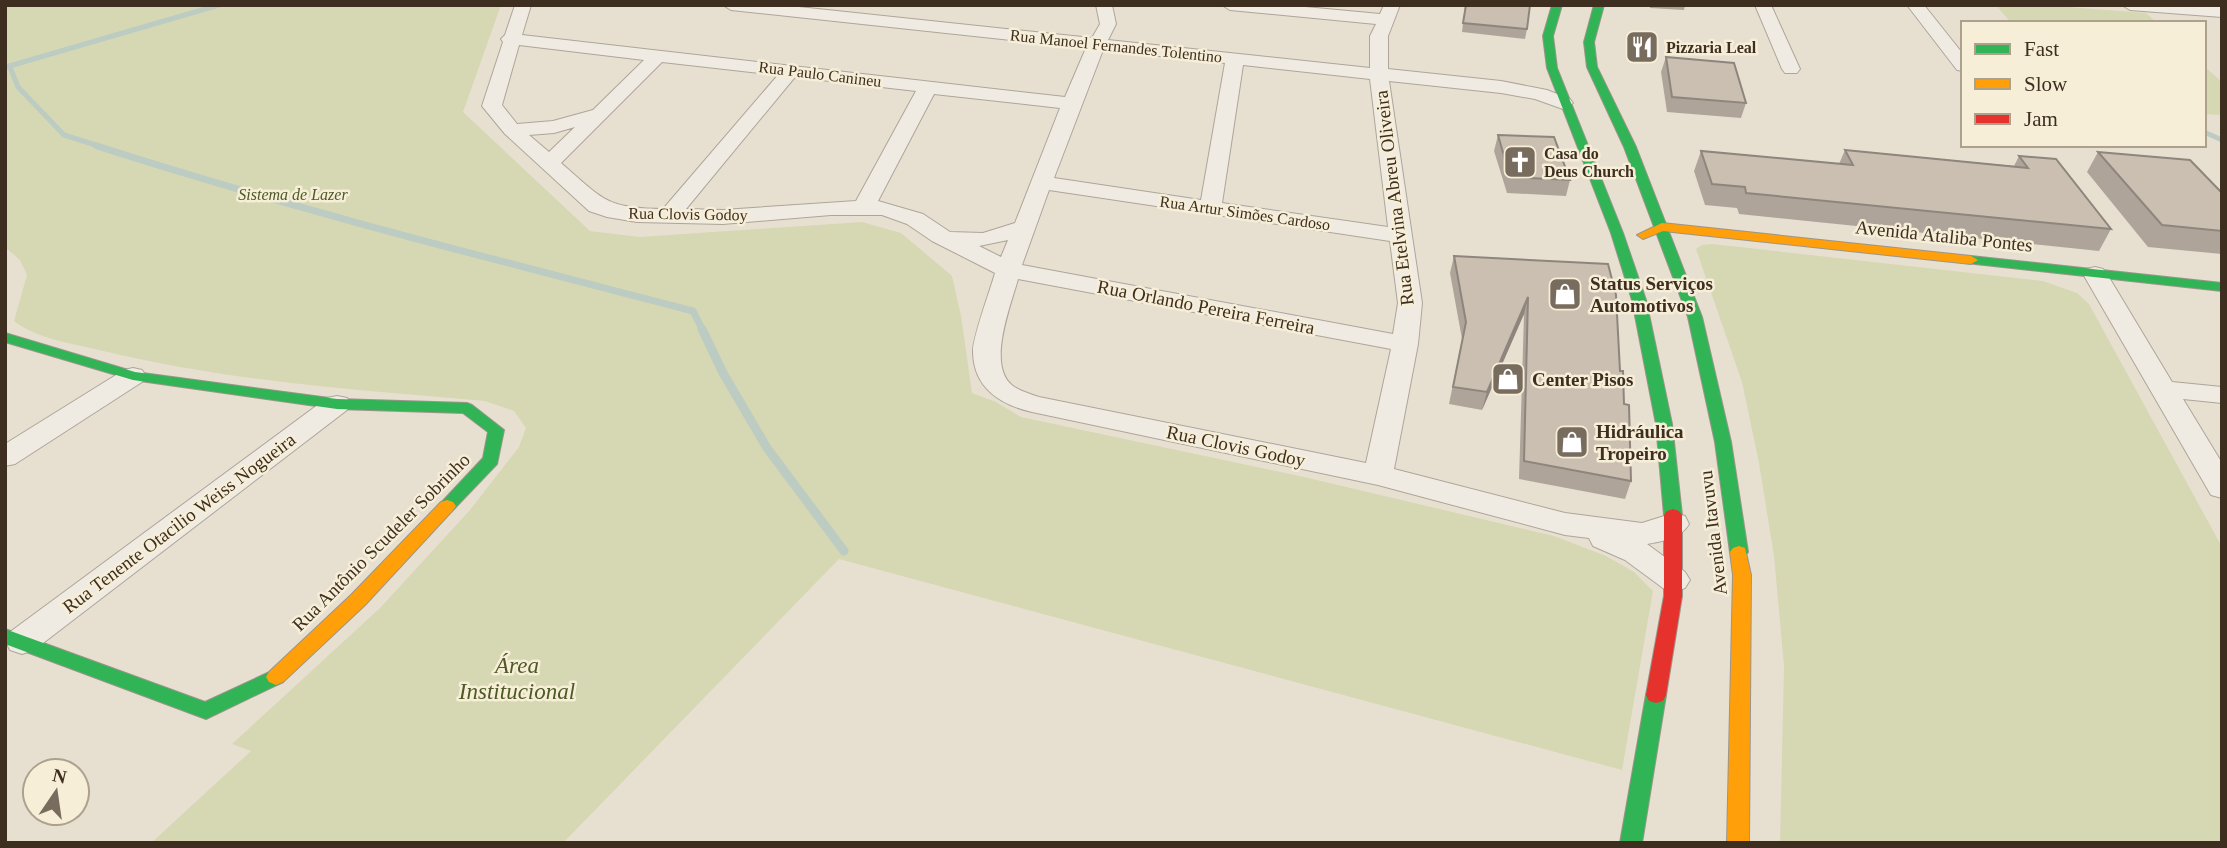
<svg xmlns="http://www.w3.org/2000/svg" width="2227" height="848" font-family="Georgia,serif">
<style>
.green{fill:#d6d7b3}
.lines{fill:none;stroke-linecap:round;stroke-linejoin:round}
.stream-far2{stroke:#bcccc2;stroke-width:5}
.stream-far1{stroke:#bcccc2;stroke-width:7}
.stream{stroke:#bcccc2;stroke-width:9}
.street-casing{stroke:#ada599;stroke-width:2}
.fast-casing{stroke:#9c958a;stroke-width:2}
.slow-casing{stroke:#9c958a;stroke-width:2}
.jam-casing{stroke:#9c958a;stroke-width:2}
.street{fill:#efebe3;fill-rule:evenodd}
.fast{fill:#30b455;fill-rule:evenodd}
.slow{fill:#ff9f0a;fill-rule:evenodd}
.jam{fill:#e5322d;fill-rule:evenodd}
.wall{fill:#afa499}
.shaded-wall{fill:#8e867d}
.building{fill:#cbbfb2;stroke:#8e867d;stroke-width:2}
.labels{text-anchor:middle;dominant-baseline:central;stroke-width:5;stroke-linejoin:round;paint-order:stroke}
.far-street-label{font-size:16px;fill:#3d2e20;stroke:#f7eed8}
.far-poi-label{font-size:16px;font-weight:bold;fill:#3d2e20;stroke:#f7eed8;text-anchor:start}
.far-park-label{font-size:16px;font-style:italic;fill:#4d5a26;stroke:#f7eed8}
.street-label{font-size:19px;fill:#3d2e20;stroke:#f7eed8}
.poi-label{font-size:19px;font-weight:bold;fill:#3d2e20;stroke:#f7eed8;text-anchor:start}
.near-park-label{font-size:23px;font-style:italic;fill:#4d5a26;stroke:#f7eed8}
</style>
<rect width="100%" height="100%" fill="#e7e0d1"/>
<!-- green -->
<path class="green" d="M5 5H501L463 112 590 231 640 237 862 222 901 233 952 276 961 316 972 393 996 402 1021 417 1304 477 1554 536 1606 556 1634 572 1653 591 1622 770 839 559 563 843H151L251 751 232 744 380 608 470 510 519 447 526 428 514 411 485 401C356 390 226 381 99 350 70 343 38 339 14 321L27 275 20 260 5 247Z
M1996 5H2041L2146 13 2157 23H2011Z
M2204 66 2222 82V115L2204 114Z
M1712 244 2043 281 2077 293 2089 304 2222 547V843H1780L1784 666 1774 556 1759 463 1742 382 1696 249 1702 245Z"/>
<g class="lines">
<!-- stream-far2 -->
<path class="stream-far2" d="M6 67 219 5
M10 67 18 87 64 135 102 147
M2204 132 2222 140"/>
<!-- stream-far1 -->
<path class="stream-far1" d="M97 146C293 209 493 259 693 311L703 331"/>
<!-- stream -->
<path class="stream" d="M702 329 723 373 767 448 844 551"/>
<defs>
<path id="street" d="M515 5H531L522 35 1065 97 1086 48 731 10 723 5H780L1092 38 1100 24 1096 5H1112L1116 24 1108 40 1370 68V36L1376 24 1230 10 1222 5H1284L1380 14 1384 5H1400L1388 36V69L1501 81 1547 90 1570 99 1573 103 1563 109 1535 99 1501 93 1389 81 1422 303 1418 344 1394 469 1565 513 1642 523 1674 513 1685 516 1689 524C1680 539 1663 541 1647 544L1685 572 1690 580 1685 588 1674 592 1663 588 1625 560 1593 546 1589 538 1565 535 1378 485 1032 412C1001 405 973 388 973 351 973 336 990 291 995 273L932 241 907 224 882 215H831L723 224 637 222 607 217 589 211 505 134 482 106 503 42 501 39 505 35ZM519 45 644 60 593 110 553 121 517 124 502 105ZM1103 50 1225 63 1201 200 1054 178ZM662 62 778 75 663 209C605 208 604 200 561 163ZM1243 65 1370 79 1388 227 1222 203ZM795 77 916 91 856 201 723 210 686 209ZM934 94 1060 108 1015 223 983 233 950 232 923 214 878 201ZM575 127 549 152 529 135 554 133ZM1049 190 1390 241 1398 303 1393 334 1022 265ZM1008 240 1001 257 979 246ZM1018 279 1391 349 1366 463 1039 397C1031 394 1020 391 1013 386 986 366 1011 305 1018 279Z
M1755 5H1771L1800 69 1797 73H1785L1782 69Z
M1907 5H1924L1963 54V71L1957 70Z
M2122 5 2222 7V17L2130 10Z
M2095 267 2103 269 2107 274 2172 382 2222 387V403L2183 399 2222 463V498L2211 495 2083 274 2087 269Z
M133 368 142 370 146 376 142 382 15 464 5 466V444L124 370Z
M337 396 347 398 351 404 347 410 34 650 22 654 10 650 5 640 10 632 327 398Z"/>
<path id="fast" d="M1552 5H1562L1553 36 1557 68 1623 233 1646 300 1672 424 1682 515 1679 519H1667L1664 515 1656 424 1632 300 1611 233 1547 68 1543 36Z
M1594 5H1604L1594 42 1597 67 1636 147 1702 317 1731 442 1748 552 1745 556H1733L1730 552 1715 442 1688 317 1624 147 1587 67 1584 42Z
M1971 256 2222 283V291L1966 263V257Z
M5 333 135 372 337 399 467 403 472 405 504 430 497 464 453 510H441L438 506 483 458 488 432 463 413 337 409 133 380 5 342Z
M5 629 205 702 276 669 283 672 286 677 283 682 206 719 5 644Z
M1656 687 1663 689 1666 695 1642 843H1620L1646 695 1649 689Z"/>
<path id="slow" d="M1662 223 1971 256 1978 260 1971 264 1663 231 1643 239 1637 235Z
M447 500 453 502 456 506 453 510 365 605 283 682 276 685 269 682 266 677 269 672 351 595 441 502Z
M1739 546 1745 548 1751 575 1749 843H1727L1733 575 1730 552 1733 548Z"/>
<path id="jam" d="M1673 509 1679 511 1682 515V596L1666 695 1663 701 1656 703 1649 701 1646 695 1664 596V515L1667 511Z"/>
</defs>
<!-- street casing -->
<use href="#street" class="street-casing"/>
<!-- fast casing -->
<use href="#fast" class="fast-casing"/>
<!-- slow casing -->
<use href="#slow" class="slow-casing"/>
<!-- jam casing -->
<use href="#jam" class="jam-casing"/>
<!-- street -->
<use href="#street" class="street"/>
<!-- fast -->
<use href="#fast" class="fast"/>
<!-- slow -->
<use href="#slow" class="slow"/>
<!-- jam -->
<use href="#jam" class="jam"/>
</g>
<!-- wall -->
<path class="wall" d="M1465 5 1527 29 1525 39 1462 32Z
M1650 5H1685L1684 10 1650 8Z
M1666 57 1746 103 1741 118 1667 112 1661 72Z
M1498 135 1570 180 1566 196 1507 193 1494 151Z
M1845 150 2014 166 2019 156 2111 229 2099 251 1739 214 1737 208 1705 205 1694 171 1701 151 1839 164Z
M2098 152 2222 193V254L2148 247 2087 172Z
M1454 256 1608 264 1624 404 1631 481 1625 499 1519 479 1524 314 1482 410 1449 404 1462 339 1450 273Z"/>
<!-- shaded-wall -->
<path class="shaded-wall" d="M1528 297 1524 314 1482 410 1487 392Z"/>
<!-- building -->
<path class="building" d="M1466 5H1530L1527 29 1463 23Z
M1666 57 1734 63 1746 103 1672 97Z
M1498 135 1554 137 1570 180 1510 177Z
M1845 150 2028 168 2019 156 2056 159 2111 229 1746 193 1745 187 1712 184 1701 151 1853 165Z
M2098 152 2190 160 2222 193V231L2162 225Z
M1454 256 1608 264 1616 295 1620 371H1623L1624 404 1629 405 1631 481 1524 461 1528 297 1487 392 1453 387 1466 322Z"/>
<!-- icons -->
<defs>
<symbol id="restaurant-square" viewBox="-11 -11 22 22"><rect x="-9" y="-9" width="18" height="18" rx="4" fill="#786c5e" stroke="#f7eed8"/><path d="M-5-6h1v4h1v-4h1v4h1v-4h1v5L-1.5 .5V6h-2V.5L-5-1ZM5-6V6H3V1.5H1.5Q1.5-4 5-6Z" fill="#fff"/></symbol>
<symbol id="church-square" viewBox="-11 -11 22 22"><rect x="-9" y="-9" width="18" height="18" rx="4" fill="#786c5e" stroke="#f7eed8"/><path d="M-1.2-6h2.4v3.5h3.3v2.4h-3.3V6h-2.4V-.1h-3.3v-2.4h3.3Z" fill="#fff"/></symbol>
<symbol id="shop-square" viewBox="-11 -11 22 22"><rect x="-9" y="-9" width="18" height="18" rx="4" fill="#786c5e" stroke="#f7eed8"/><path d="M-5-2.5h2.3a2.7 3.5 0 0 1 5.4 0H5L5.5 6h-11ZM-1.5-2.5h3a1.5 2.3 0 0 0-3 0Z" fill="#fff"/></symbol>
</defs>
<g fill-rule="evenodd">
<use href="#restaurant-square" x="1623" y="28" width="38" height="38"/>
<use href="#church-square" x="1501" y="143" width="38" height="38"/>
<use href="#shop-square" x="1546" y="275" width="38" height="38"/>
<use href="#shop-square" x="1489" y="360" width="38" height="38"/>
<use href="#shop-square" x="1553" y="423" width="38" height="38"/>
</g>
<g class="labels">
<!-- far-street labels -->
<g class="far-street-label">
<text transform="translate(1116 46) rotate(6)">Rua Manoel Fernandes Tolentino</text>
<text transform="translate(820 74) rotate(7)">Rua Paulo Canineu</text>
<text transform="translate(1245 213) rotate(8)">Rua Artur Simões Cardoso</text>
<text transform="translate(688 214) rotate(1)">Rua Clovis Godoy</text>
</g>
<!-- far-poi labels -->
<g class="far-poi-label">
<text x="1666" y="47">Pizzaria Leal</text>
<text x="1544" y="153">Casa do<tspan x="1544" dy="18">Deus Church</tspan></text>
</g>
<!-- far-park labels -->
<g class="far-park-label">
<text x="293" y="194">Sistema de Lazer</text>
</g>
<!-- street labels -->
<g class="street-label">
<text transform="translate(1394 198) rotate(-97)">Rua Etelvina Abreu Oliveira</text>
<text transform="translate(1944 236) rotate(6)">Avenida Ataliba Pontes</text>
<text transform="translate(1206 307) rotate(11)">Rua Orlando Pereira Ferreira</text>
<text transform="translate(1236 446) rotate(12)">Rua Clovis Godoy</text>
<text transform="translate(179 523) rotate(-37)">Rua Tenente Otacilio Weiss Nogueira</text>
<text transform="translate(1713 533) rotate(-97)">Avenida Itavuvu</text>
<text transform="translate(381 542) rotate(-45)">Rua Antônio Scudeler Sobrinho</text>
</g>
<!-- poi labels -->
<g class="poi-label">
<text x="1590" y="283">Status Serviços<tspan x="1590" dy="22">Automotivos</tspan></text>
<text x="1532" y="379">Center Pisos</text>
<text x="1596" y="431">Hidráulica<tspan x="1596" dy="22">Tropeiro</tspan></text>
</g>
<!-- near-park labels -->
<g class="near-park-label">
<text x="517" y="665">Área<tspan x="517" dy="26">Institucional</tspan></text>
</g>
</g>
<!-- border -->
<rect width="2227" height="848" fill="none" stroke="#3d2e20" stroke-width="14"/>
<!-- legend -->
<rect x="1961" y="21" width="245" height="126" fill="#f7eed8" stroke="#ada18e" stroke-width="2"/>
<rect x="1975" y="44" width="35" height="10" fill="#30b455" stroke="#ada18e" stroke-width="2"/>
<text x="2024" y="56" font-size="21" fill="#3d2e20">Fast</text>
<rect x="1975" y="79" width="35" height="10" fill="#ff9f0a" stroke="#ada18e" stroke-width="2"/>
<text x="2024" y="91" font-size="21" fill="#3d2e20">Slow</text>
<rect x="1975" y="114" width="35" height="10" fill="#e5322d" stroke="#ada18e" stroke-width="2"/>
<text x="2024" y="126" font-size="21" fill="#3d2e20">Jam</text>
<!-- north arrow -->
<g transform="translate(56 792) rotate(13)"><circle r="33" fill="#f7eed8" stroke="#ada18e" stroke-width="2"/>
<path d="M0-5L12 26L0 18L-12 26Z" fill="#786c5e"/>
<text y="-10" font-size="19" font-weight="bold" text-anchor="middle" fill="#3d2e20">N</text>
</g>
</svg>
